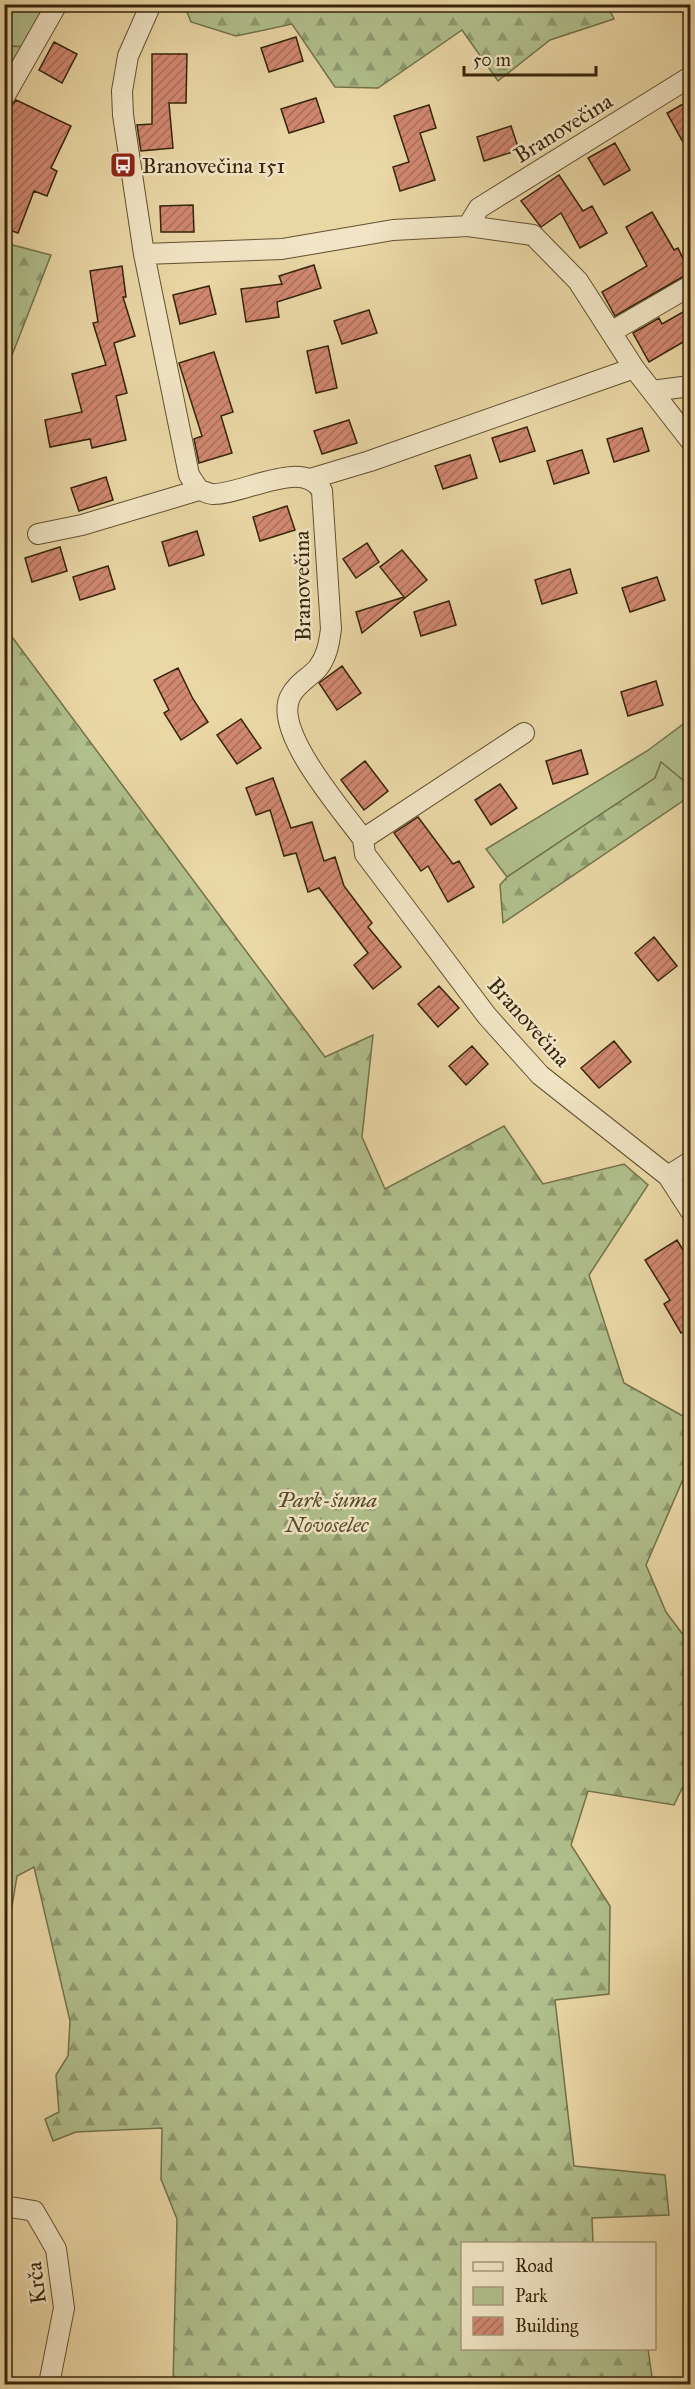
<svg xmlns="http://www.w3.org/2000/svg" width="695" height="2389" font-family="'IM FELL Great Primer',serif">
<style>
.green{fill:#b0bf8c;stroke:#73724b;stroke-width:1.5}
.forest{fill:url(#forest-firs);stroke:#73724b;stroke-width:1.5}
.building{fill:url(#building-hatch);stroke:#36240a;stroke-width:1.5}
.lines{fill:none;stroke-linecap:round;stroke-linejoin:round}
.street-casing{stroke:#635131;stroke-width:22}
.street{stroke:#f1e5c5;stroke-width:20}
.labels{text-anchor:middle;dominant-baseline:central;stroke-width:5;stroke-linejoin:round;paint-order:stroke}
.street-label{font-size:22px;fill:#36240a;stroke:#f1e5c5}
.poi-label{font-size:22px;fill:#36240a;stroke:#f1e5c5;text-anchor:start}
.park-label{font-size:22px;font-style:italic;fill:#544b2a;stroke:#f1e5c5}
</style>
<defs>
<pattern id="forest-firs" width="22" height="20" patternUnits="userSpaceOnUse" patternTransform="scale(1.5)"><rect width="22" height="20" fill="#b0bf8c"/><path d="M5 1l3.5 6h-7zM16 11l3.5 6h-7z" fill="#909b71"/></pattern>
<pattern id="building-hatch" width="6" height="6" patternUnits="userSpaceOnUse" patternTransform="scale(1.5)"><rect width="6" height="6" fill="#d18871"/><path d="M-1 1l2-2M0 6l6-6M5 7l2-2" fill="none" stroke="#aa6f5b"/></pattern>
</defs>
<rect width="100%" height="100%" fill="#ead7a6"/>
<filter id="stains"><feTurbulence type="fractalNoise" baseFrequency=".00333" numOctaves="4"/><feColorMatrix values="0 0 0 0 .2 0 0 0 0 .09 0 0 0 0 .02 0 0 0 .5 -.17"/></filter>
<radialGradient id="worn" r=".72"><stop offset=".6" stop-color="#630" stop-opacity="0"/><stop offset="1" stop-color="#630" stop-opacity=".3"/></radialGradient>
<!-- green -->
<path class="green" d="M4 5H52L28 47 5 46Z
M690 719V786L661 763 655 778 507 877 486 849 647 751Z"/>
<!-- forest -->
<path class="forest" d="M607 4 614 19 550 40 498 81 462 30 378 88 335 87 292 24 236 36 191 22 184 5Z
M5 46 28 47 5 80Z
M5 243 51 255 5 373 4 243Z
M4 589 12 637 325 1057 373 1035 362 1137 385 1189 504 1126 543 1184 624 1164 648 1185 589 1275 624 1383 690 1420V1463L646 1565 666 1612 690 1644V1772L674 1805 588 1791 571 1845 610 1906 609 1994 555 2000 574 2166 665 2175 669 2215 592 2218 593 2243 462 2244V2348L648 2349 653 2384H173L177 2219 161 2179 162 2128 76 2132 53 2141 45 2119 59 2112 56 2075 68 2056 70 2021 34 1867 17 1876 4 1955Z
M661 762 690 786V796L503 923 500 885 507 877 655 778Z"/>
<!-- building -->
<path class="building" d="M296 37 303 61 269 72 261 48Z
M54 42 77 54 62 83 39 70Z
M152 54H187L186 103H169L173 148 141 151 137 125 152 124Z
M316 98 324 122 289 133 281 109Z
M16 100 71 126 51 168 57 171 47 196 34 191 18 233 4 228V116Z
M690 100V155L667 113Z
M429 105 436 128 420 133 435 180 400 191 393 167 409 162 394 116Z
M511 126 519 150 484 161 477 137Z
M615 143 630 170 604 185 588 158Z
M559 175 583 211 592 206 607 233 580 248 561 213 541 227 521 201Z
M193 205 194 232H161L160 206Z
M652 212 674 250 678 248 690 274 684 276 615 316 602 292 647 266 626 227Z
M314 265 321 288 277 302 279 317 246 322 241 289 282 284 279 276Z
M122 266 126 297H123L135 336 114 343 127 393 116 396 126 440 92 448 90 439 50 447 45 420 82 412 72 374 106 365 93 323 98 322 90 271Z
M209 286 216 314 180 324 173 295Z
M690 308V338L649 362 633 333 659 318 662 324Z
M369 310 377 333 342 344 334 321Z
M328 346 337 388 316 393 307 351Z
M214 352 233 412 221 416 232 453 199 463 194 439 202 436 179 363Z
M349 420 357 443 322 454 314 431Z
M527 427 535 451 500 462 492 438Z
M642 428 649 451 614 462 607 439Z
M582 450 589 473 554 484 547 461Z
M470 455 477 478 443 489 435 466Z
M106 477 113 500 79 511 71 488Z
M287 506 295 530 260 541 253 517Z
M197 531 204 555 169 566 162 542Z
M367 543 379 562 356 578 343 559Z
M60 547 67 571 32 582 25 558Z
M402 550 427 580 362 633 356 612 404 597 380 567Z
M108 566 115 589 80 600 73 577Z
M570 569 577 593 542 604 535 580Z
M657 577 665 600 630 612 622 588Z
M449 601 456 625 421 636 414 612Z
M342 666 361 693 337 710 319 683Z
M178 668 193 699 208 722 181 740 164 713 169 710 154 680Z
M656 681 663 705 628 716 621 692Z
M241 719 261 748 237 764 217 735Z
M581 750 588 774 553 784 546 761Z
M365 761 388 791 364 810 341 780Z
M273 778 291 828 312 822 324 861 335 857 344 886 372 923 368 927 401 967 373 989 354 965 368 953 319 888 308 892 296 853 284 856 270 810 256 815 246 788Z
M500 784 517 808 491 825 475 800Z
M418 817 453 864 459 861 474 887 448 902 428 866 421 871 394 833Z
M654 937 677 966 658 981 635 953Z
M439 986 459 1008 438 1027 418 1004Z
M614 1041 631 1062 599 1088 581 1068Z
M472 1046 488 1064 466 1085 449 1066Z
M677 1240 690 1262V1327L681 1333 664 1304 670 1300 645 1260Z"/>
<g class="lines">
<defs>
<path id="street" d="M151 4 128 56 122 91 123 115 144 254 189 475 199 490C204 491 209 494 213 494 242 495 304 457 322 491L331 629C329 644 327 656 318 668 309 678 296 684 290 697 273 732 343 811 363 839L365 854 487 1016 540 1075 668 1176 690 1210
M4 97 57 4
M468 226 479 208 690 77
M144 254 282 249 393 230 468 226 533 235 578 281 634 368 690 440
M611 332 690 286
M652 391 690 386
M310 479 370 461 634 368
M38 534 82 525 199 490
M363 839 524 733
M668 1176 690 1162
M4 2206 34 2211 56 2249 64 2308 49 2384"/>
</defs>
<!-- street casing -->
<use href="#street" class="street-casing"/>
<!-- street -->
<use href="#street" class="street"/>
</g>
<!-- icons -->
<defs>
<symbol id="bus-square" viewBox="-11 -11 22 22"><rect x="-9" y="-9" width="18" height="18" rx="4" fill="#8f2418" stroke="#f1e5c5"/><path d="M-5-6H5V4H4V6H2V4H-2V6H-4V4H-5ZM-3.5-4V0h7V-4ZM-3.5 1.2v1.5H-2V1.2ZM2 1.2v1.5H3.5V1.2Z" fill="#fff"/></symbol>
</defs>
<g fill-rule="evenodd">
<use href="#bus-square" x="108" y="150" width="30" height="30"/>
</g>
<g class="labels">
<!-- street labels -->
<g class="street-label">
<text transform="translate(563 128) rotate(-32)">Branovečina</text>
<text transform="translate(302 586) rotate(-91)">Branovečina</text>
<text transform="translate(529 1022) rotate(48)">Branovečina</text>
<text transform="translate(36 2283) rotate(-97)">Krča</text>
</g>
<!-- poi labels -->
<g class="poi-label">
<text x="142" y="165">Branovečina 151</text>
</g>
<!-- park labels -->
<g class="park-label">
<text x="327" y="1499">Park-šuma<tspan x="327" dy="25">Novoselec</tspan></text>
</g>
</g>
<!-- margin -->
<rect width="695" height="2389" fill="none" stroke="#ead7a6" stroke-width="24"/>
<rect x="6" y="6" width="683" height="2377" fill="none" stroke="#36240a" stroke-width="3"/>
<rect x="12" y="12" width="671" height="2365" fill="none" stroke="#36240a" stroke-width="1.5"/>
<!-- legend -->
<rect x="461" y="2242" width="195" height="108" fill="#f1e5c5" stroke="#a6987a" stroke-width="1.5"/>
<rect x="473" y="2262" width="30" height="9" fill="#f1e5c5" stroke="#a6987a" stroke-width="1.5"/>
<text x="515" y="2272" font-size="18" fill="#36240a">Road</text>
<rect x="473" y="2287" width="30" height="18" fill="#b0bf8c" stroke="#a6987a" stroke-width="1.5"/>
<text x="515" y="2302" font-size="18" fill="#36240a">Park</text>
<rect x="473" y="2317" width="30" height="18" fill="url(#building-hatch)" stroke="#a6987a" stroke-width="1.5"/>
<text x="515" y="2332" font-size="18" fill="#36240a">Building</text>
<!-- scale -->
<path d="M464 66v9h132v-9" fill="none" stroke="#36240a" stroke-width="3"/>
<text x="473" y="66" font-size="18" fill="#36240a" stroke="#f1e5c5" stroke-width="4.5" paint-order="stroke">50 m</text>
<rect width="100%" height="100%" filter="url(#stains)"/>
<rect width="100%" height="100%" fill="url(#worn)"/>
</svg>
